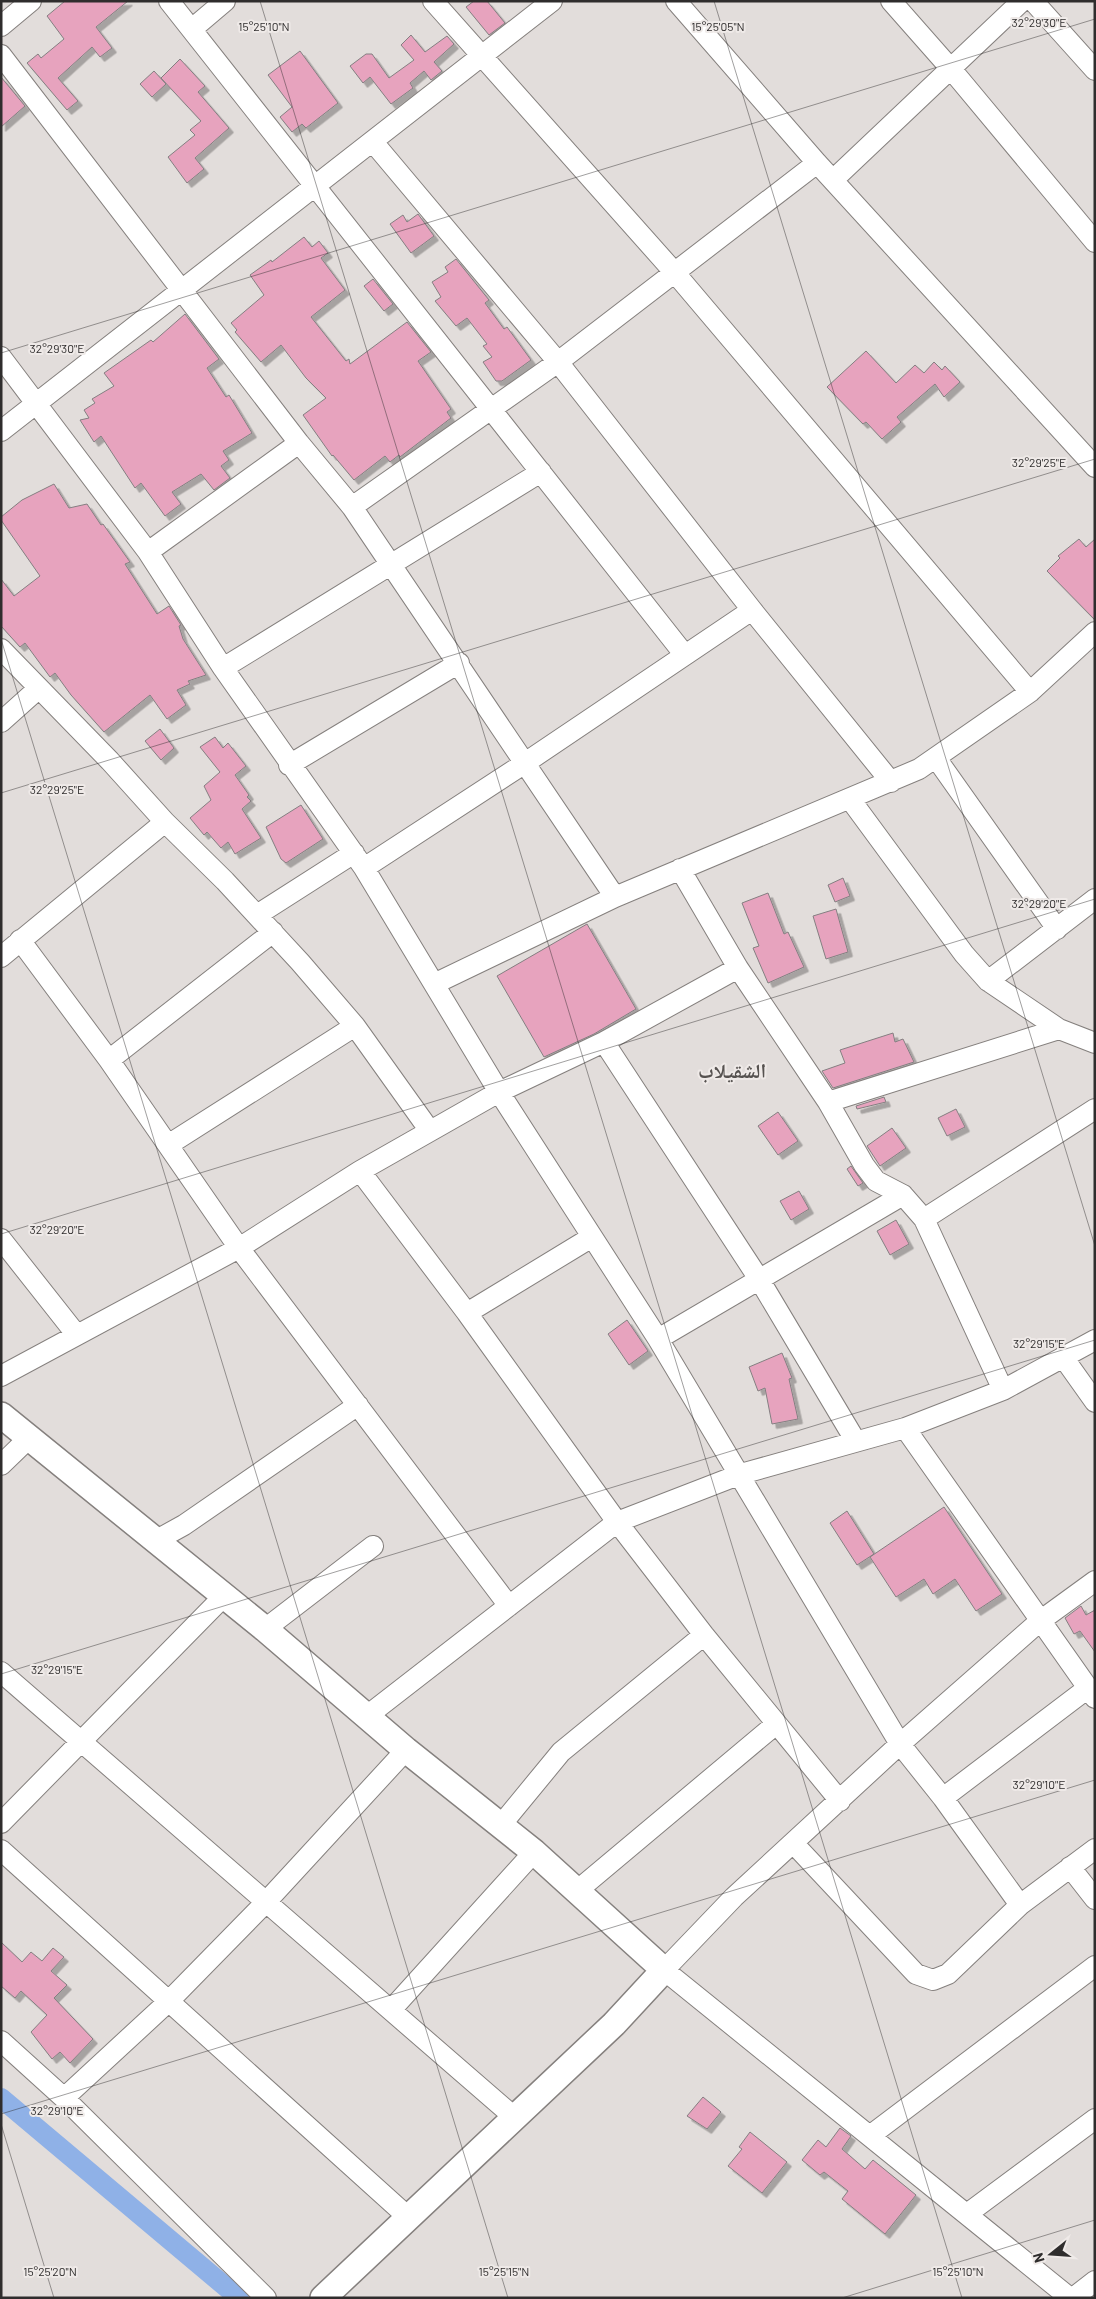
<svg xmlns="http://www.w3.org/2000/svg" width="1096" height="2299" font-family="Barlow,'Noto Naskh Arabic',sans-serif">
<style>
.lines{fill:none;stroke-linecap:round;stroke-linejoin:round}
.canal{stroke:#8fb1e7;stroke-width:20}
.building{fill:#e7a3be;stroke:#847f81;filter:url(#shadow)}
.minor-casing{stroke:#85807e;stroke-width:22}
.tertiary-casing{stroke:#85807e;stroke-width:28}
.minor{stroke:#fff;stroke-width:20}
.tertiary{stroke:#fff;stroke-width:25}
.ticks{fill:none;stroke:#2f2d2d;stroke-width:1;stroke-opacity:0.45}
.labels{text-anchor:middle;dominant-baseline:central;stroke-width:4;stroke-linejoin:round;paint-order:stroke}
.quarter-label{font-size:20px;font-weight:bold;fill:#565250;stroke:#efeae8}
.ticks-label{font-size:12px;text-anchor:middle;fill:#2f2d2d;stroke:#efeae8;stroke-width:4;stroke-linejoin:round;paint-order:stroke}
</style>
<defs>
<filter id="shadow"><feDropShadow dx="4.5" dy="4.5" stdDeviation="0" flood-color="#0004"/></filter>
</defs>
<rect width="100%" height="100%" fill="#e2dddb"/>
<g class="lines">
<!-- canal -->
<path class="canal" d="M1 2098 239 2298"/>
</g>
<!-- building -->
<path class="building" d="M65 1H128L96 27 112 48 100 57 92 47 58 78 78 101 67 110 27 63 38 54 41 58 64 39 47 16Z
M474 1H487L505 23 489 35 466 7Z
M411 35 425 52 447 36 454 44 434 62 442 71 431 80 424 71 410 83 413 88 391 104 370 77 363 83 350 66 366 54H372L389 78 414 60 401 45Z
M300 51 338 103 306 128 302 124 292 132 280 117 292 107 268 75Z
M180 59 205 86 198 92 229 128 195 158 204 169 187 183 168 157 195 135 190 130 201 121 161 78Z
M154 71 166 84 152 97 140 84Z
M1 77 25 106 1 127Z
M418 214 434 236 411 253 390 224 403 215 407 222Z
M304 237 312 247 319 241 328 253 321 258 345 290 311 317 346 361 349 359 350 364 407 322 431 352 418 361 451 409 447 412 451 418 400 457 399 455 390 462 385 456 354 480 333 455 332 456 303 415 326 398 306 378 281 345 261 362 235 332 237 330 231 323 264 295 250 275 271 260 272 262Z
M456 259 489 300 485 303 504 329 507 327 531 360 502 381H496L483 362 492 357 483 346 487 344 467 318 456 326 435 301 441 297 432 282 448 272 445 267Z
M373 279 393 304 384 311 364 286Z
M185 314 219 359 207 368 226 397 229 395 252 433 223 451 229 460 221 466 230 478 214 490 201 474 172 492 181 504 165 516 141 483 135 488 101 436 94 442 80 420 89 418 84 410 95 403 92 399 114 386 104 373 151 340 153 342Z
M866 351 896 383 915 365 924 373 934 362 942 370 945 366 960 382 944 397 935 384 897 417 901 422 882 439 866 422 863 424 827 387Z
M54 484 69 508 87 504 101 525 103 524 130 562 125 564 157 614 169 606 181 625 179 626 183 639 206 675 188 681 190 684 177 690 186 705 167 719 150 695 104 732 71 695 55 673 50 677 25 643 20 647 1 626V579L14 596 40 576 1 520V517L22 500Z
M1079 539 1086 547 1095 539V620L1047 571 1060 558 1058 556Z
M160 729 174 748 161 760 145 741Z
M215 737 223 748 228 743 246 766 235 775 249 795 247 797 251 801 242 809 261 838 235 854 228 842 221 848 207 832 204 835 190 818 211 800 204 786 220 772 200 747Z
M301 805 323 839 286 863 281 859 266 827Z
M843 878 850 896 835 902 828 885Z
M768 893 784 934 788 932 804 967 768 983 753 948 759 946 742 903Z
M836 909 848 952 826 959 813 916Z
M587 924 636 1009 594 1034 544 1057 497 976Z
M893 1033 895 1042 903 1039 914 1062 833 1088 822 1071 845 1063 840 1050Z
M884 1097 886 1102 857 1109 856 1106Z
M956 1109 965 1127 947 1136 938 1118Z
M778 1112 798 1141 778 1155 758 1126Z
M892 1128 906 1148 880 1166 867 1146Z
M851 1166 863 1183 858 1186 847 1169Z
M799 1191 809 1209 791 1220 780 1201Z
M896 1220 909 1244 890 1255 877 1231Z
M627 1320 648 1351 629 1365 608 1334Z
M782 1353 792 1378 789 1379 798 1419 772 1424 765 1388 758 1391 749 1367Z
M944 1507 1002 1594 976 1611 955 1579 933 1594 924 1579 896 1597 870 1557Z
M847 1511 874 1554 857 1565 830 1523Z
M1081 1606 1086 1615 1095 1610V1652L1080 1631 1074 1634 1065 1618Z
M1 1942 22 1962 31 1952 42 1961 53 1948 64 1957 51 1971 67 1985 54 1998 93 2039 70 2063 60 2052 52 2059 31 2032 47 2015 21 1991 15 1998 1 1986Z
M703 2097 721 2112 707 2129 687 2116Z
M840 2128 851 2136 842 2149 865 2169 873 2160 916 2195 885 2234 842 2199 848 2191 824 2172 820 2175 802 2160 818 2140 826 2147Z
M750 2132 787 2162 762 2193 728 2166 742 2149 739 2147Z"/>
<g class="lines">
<defs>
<path id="minor" d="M169 1 684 654
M433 1 675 273 1030 692
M676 1 817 163 1095 467
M891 1 951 69 1095 242
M1033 1 1095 70
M1 26 31 1
M192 29 225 1
M1 55 299 443 352 507 615 897
M373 142 558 362 752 610 891 782
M833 180 1022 1
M1 357 148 552 223 668 364 868 499 1092 658 1339 900 1744 943 1798 1020 1905
M1 431 552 1
M352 507 558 362 817 163
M148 552 299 443
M1 649 110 761 165 822 225 881 300 962 355 1026 430 1131
M223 668 541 472
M1 722 39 688
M936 758 1057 929
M289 765 459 663
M850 799 964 954 988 981 1059 1029 1095 1043
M364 868 525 763 752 610
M680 869 738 968 828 1102 864 1165 876 1181 903 1195 924 1219 1003 1390
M257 915 354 853
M20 940 109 1060 239 1248 509 1606
M1 957 165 822
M988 981 1095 899
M434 984 615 897 919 769 1030 692 1095 632
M604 1042 759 1279 855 1440
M109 1060 273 932
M828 1102 1059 1029
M168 1145 355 1026
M360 1171 467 1313 617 1522 704 1635 840 1801
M924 1219 1095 1109
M1 1239 76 1334
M467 1313 592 1237
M658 1339 903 1195
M1063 1357 1095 1402
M1 1376 239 1248 360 1171 499 1092 604 1042 738 968
M905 1428 1095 1698
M1 1465 30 1437
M155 1541 184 1525 358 1405
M265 1629 373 1546
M1 1672 514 2117
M367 1716 617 1522 741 1474 905 1428 1003 1390 1095 1340
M943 1798 1088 1688
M1 1823 224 1596
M501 1825 561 1752 704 1635
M794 1844 916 1974 933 1980 948 1974 1020 1905 1095 1849
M1 1850 408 2217
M1070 1867 1095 1899
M578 1890 776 1724
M391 2010 534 1852
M1 2041 64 2098 266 2298
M64 2098 168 2002 266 1902 406 1750
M871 2135 1095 1966
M967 2214 1095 2119
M1070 2298 664 1970 734 1897 900 1744 1040 1621 1095 1581
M1073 2298 1095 2281"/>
<path id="tertiary" d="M1 1415 265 1629 406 1750 534 1852 664 1970 614 2024 323 2298"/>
</defs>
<!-- minor casing -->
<use href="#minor" class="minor-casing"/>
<!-- tertiary casing -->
<use href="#tertiary" class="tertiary-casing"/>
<!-- minor -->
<use href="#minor" class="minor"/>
<!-- tertiary -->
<use href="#tertiary" class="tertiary"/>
</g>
<!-- ticks -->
<path class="ticks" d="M260 1 962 2298M714 1 1095 1246M1 353 1095 19M1 639 508 2298M1 793 1095 459M1 1234 1095 899M1 1674 1095 1340M1 2114 1095 1780M1 2124 54 2298M842 2298 1095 2220"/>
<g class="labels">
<!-- quarter labels -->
<g class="quarter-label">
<text x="732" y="1070">الشقيلاب</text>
</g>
</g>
<g class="ticks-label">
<text x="1039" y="27">32°29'30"E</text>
<text x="264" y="31">15°25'10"N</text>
<text x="718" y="31">15°25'05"N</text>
<text x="57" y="353">32°29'30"E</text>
<text x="1039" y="467">32°29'25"E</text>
<text x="57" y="794">32°29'25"E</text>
<text x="1039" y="908">32°29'20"E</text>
<text x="57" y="1234">32°29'20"E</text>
<text x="1039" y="1348">32°29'15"E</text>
<text x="57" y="1674">32°29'15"E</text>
<text x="1039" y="1789">32°29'10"E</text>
<text x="57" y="2115">32°29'10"E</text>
<text x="50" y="2276">15°25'20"N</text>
<text x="504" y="2276">15°25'15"N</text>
<text x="958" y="2276">15°25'10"N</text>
</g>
<!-- border -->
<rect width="1096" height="2299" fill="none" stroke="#2f2d2d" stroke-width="5"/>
<!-- north arrow -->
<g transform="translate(1051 2254) rotate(253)" stroke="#efeae8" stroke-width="4" paint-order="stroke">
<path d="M0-4L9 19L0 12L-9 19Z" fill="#2f2d2d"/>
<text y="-8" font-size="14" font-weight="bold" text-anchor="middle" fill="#2f2d2d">N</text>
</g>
</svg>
